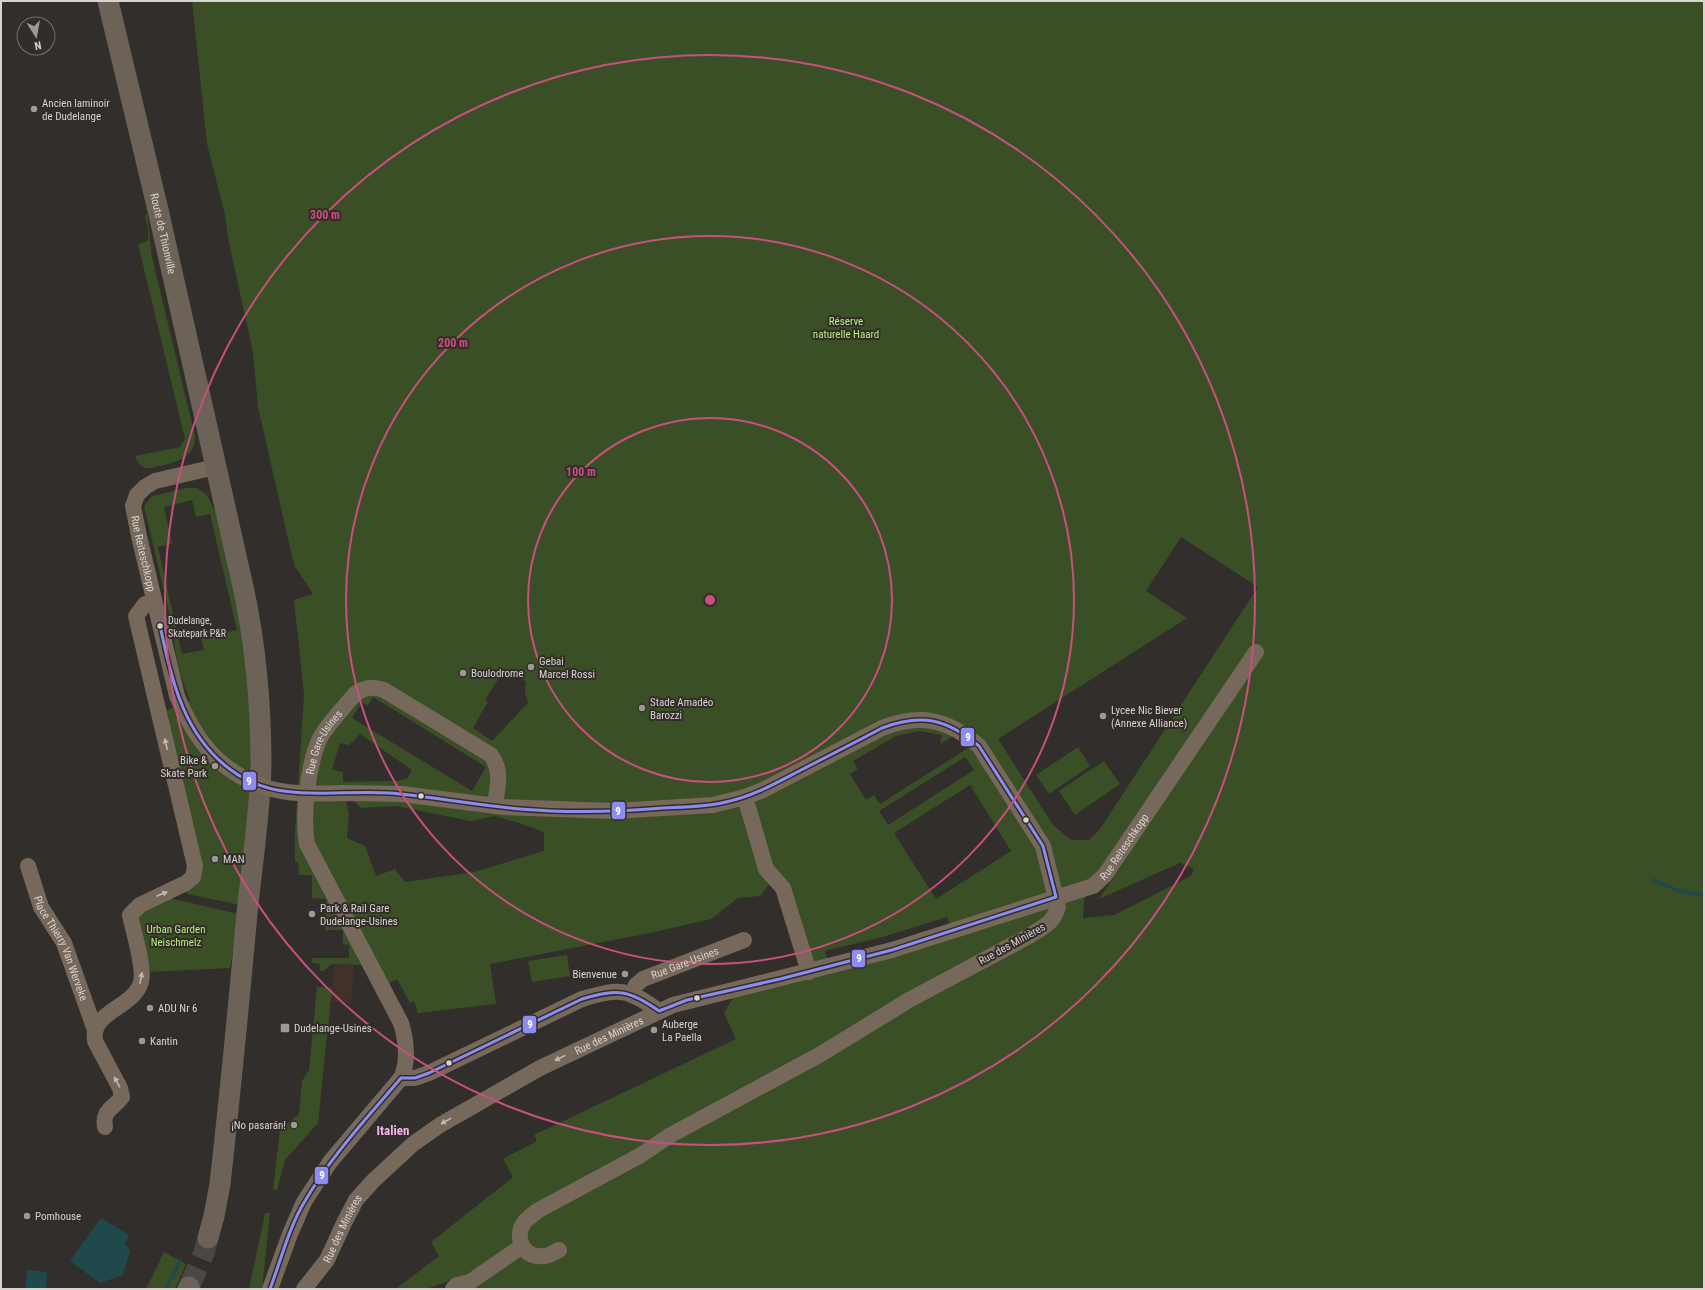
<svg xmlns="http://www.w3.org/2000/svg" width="1705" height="1290" font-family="'Roboto Condensed',sans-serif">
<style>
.industrial{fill:#413129}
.green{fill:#3b4f26;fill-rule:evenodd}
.water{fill:#20494b}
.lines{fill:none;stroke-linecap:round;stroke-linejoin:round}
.stream{stroke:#20494b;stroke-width:3.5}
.major-tunnel{stroke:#4a4744;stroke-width:21;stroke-dasharray:21 10;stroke-linecap:butt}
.minor{stroke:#76685a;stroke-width:16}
.major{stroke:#6c6258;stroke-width:21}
.minor-bridge{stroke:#76685a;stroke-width:16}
.bus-1-casing{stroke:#332d29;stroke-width:6}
.bus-1{stroke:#8c8cf2;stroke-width:3}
.oneway{fill:#beb8b2}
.ring{fill:none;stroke:#c8507e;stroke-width:2}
.poi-dot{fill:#9c9996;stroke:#332d29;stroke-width:1.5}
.bus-dot{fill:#d6d3d0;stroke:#332d29;stroke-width:1.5}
.labels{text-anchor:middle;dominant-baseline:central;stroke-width:4;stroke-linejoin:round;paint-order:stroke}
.bus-label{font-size:10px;fill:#d6d3d0;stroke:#332d29;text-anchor:start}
.poi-label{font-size:11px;fill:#d6d3d0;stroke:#332d29;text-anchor:start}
.street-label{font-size:11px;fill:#d6d3d0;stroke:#332d29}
.park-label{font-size:11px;fill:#b6ee7d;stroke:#332d29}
.quarter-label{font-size:13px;font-weight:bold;fill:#f6b5e8;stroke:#332d29}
.centre{fill:#c8507e;stroke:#332d29;stroke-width:2}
.ring-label{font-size:12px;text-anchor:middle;font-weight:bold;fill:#c8507e;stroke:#332d29;stroke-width:4;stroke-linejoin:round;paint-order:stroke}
.line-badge{stroke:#332d29;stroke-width:1.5}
.badge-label{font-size:11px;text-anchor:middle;font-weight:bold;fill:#fff}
</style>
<rect width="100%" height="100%" fill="#312e2b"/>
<!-- industrial -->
<path class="industrial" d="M335 964 354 965 351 1003 330 1002Z"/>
<!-- green -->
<path class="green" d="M192 1H1704V1289H462L452 1280 426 1289H396L439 1256 431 1242 513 1177 503 1159 537 1141 534 1135 736 1039 724 1013 733 998 732 990 801 965 776 888 770 883 760 896 738 898 711 919 650 933 490 964 496 1004 418 1013 414 1001 410 1003 397 979 382 987 371 965 331 964 324 971H320V964L312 963V958H349V945L343 944V930H325L326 899 312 898V875H299L298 862H295V832L304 695 294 600 313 594 294 565 258 407 253 352 229 243 225 215 207 144ZM1181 537 1258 587 1100 829 1089 840H1071L1053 825 998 739 1187 618 1146 591ZM503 672 516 675 526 682 525 693 528 703 492 741 473 728 488 702 485 700ZM373 697 486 767 472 791 352 718 362 702 368 706ZM919 731 942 735 940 744 953 736 968 748 880 804 874 795 866 800 850 774 858 769 853 761 896 736ZM360 734 412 770 407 779 395 781 343 782V772L332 769 340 743 349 745ZM965 757 974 770 888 825 879 811ZM970 785 1011 851 936 899 894 833ZM353 800 361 808 397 806 470 821 495 816 519 823 544 832V851L474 872 405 882 395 869 376 876 365 846 347 838 349 813 346 802ZM1123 848 1130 853 1099 899 1180 863 1194 869 1191 876 1114 915 1083 918 1085 889ZM947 917 952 931 829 966 825 951 886 936Z
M147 213 152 257 195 436C195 458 179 461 161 466 157 466 152 469 148 468 141 468 137 462 135 456L180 447 185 439 138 244 148 241V229L145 216Z
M186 488H197L206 494 216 513 242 630 249 684 252 778 240 905 187 894 186 891 192 887 165 711 190 701C182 681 174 655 174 634L144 506 152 496ZM192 500 196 517 210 514 237 630 201 638 204 650 182 654 158 547 172 544 164 507Z
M1078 747 1090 766 1049 794 1036 775Z
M1104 761 1120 784 1075 815 1059 791Z
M169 898 239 914 230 968 148 972 136 920 144 910Z
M567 955 570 976 532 982 528 961Z
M317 987 332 988 318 1123 285 1160 277 1190 273 1189 280 1130 299 1114 302 1081 309 1070Z
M265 1213H270L262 1289H249Z
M164 1252 186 1264 175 1289H146Z"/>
<!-- water -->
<path class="water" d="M101 1218 129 1235 125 1243 130 1251 123 1275 100 1283 70 1261Z
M27 1270 47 1272 46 1289H25Z"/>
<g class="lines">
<!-- stream -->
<path class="stream" d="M1654 880 1677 890 1701 895 1704 894
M166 1289 180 1261"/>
<!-- major-tunnel -->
<path class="major-tunnel" d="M189 1287 204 1253 208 1238"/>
<!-- minor -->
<g class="minor">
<path id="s1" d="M215 467 155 481 145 487 137 495 133 506 139 536 177 696C191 730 209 759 242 777"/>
<path d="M343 793 402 794 504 807 614 811 713 805 745 797 763 790 882 728C920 713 948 719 979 746L1043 846 1058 907C1053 924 1043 927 1029 936L909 1000 821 1054 669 1136 641 1155 537 1211C533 1215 526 1219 523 1224 514 1240 525 1259 544 1256 549 1256 554 1252 559 1250"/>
<path d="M745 797 766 869 783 888 809 972"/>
<path id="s2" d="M28 866 41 907 64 943 95 1030"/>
<path id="s3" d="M632 993 636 985 643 979 744 940"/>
<path d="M401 1078H415L429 1073 582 999C620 988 627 988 659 1011"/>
<path d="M105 1127C102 1110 113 1109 122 1097L120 1088 95 1041C90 1011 134 1008 141 982 145 967 133 931 130 915L140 905 186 883 193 877 195 866 136 616 145 604 154 602"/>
<path id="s4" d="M270 1289 290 1234 304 1202 330 1162 401 1078C409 1062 406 1039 401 1023L307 844C302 816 308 764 320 738 327 725 345 706 355 694 365 687 373 686 384 690L491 755C503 772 497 786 495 806"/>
<path id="s5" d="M304 1289 327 1260 344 1223 356 1200 373 1181 413 1144 440 1125 540 1068 673 1005 892 950 1093 886 1105 875 1256 652"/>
<path d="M453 1289 457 1285 470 1282 521 1247"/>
</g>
<!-- major -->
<g class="major">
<path id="s6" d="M108 1 158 210 244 591C256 648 261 707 261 765 260 814 252 864 247 913 239 1003 230 1094 220 1184L214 1216 208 1238"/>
<path d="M188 1289 189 1287"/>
</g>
<!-- minor-bridge -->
<path class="minor-bridge" d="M242 777C276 796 306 794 343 793"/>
<defs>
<path id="bus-1" d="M160 626C172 680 183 735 231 770 277 805 337 789 390 793 434 797 477 805 520 809 567 813 616 812 663 808 684 807 706 807 726 802 754 796 778 782 803 769 830 755 856 742 882 728 922 713 947 719 979 746L1043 846 1056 897
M659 1011 687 1000 780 979 892 950 1056 897
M401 1078H415L429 1073 582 999C618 989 628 989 659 1011
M270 1289C281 1260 289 1227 305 1201 331 1156 367 1118 401 1078"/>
</defs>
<!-- bus-1 casing -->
<use href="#bus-1" class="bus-1-casing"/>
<!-- bus-1 -->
<use href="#bus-1" class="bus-1"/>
</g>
<!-- one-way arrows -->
<defs><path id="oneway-solid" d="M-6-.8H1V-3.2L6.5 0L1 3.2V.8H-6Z"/></defs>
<g class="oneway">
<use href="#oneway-solid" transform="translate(166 744) rotate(-103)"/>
<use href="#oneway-solid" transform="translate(162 894) rotate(-23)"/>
<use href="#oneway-solid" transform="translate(141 978) rotate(-79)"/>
<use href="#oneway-solid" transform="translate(560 1058) rotate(154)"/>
<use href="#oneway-solid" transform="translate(117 1082) rotate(-118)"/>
<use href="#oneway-solid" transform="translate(446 1121) rotate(151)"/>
</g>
<!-- distance rings -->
<g class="ring">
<circle cx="710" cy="600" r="182"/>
<circle cx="710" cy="600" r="364"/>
<circle cx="710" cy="600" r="545"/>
</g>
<!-- markers -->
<g class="poi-dot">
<circle cx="34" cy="109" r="4"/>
<circle cx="531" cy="667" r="4"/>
<circle cx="463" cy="673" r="4"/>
<circle cx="642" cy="708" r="4"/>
<circle cx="1103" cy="716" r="4"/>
<circle cx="215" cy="766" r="4"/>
<circle cx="215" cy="859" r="4"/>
<circle cx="312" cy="914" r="4"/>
<circle cx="625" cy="974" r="4"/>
<circle cx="150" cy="1008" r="4"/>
<rect x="280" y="1023" width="10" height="10" rx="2"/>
<circle cx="654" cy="1030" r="4"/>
<circle cx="142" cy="1041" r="4"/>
<circle cx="294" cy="1125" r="4"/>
<circle cx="27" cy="1216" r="4"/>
</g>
<g class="bus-dot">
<circle cx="160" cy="626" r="3.5"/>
<circle cx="421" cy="796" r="3.5"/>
<circle cx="1026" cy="820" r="3.5"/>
<circle cx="697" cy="998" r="3.5"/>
<circle cx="449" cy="1063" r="3.5"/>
</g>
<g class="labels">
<!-- bus labels -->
<g class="bus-label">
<text x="168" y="620">Dudelange,<tspan x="168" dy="13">Skatepark P&amp;R</tspan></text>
</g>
<!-- poi labels -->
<g class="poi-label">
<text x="42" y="103">Ancien laminoir<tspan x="42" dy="13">de Dudelange</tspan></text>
<text x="539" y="661">Gebai<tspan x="539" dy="13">Marcel Rossi</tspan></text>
<text x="471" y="673">Boulodrome</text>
<text x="650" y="702">Stade Amadéo<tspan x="650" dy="13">Barozzi</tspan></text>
<text x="1111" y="710">Lycee Nic Biever<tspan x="1111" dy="13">(Annexe Alliance)</tspan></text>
<text x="207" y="760" text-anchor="end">Bike &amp;<tspan x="207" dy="13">Skate Park</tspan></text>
<text x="223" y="859">MAN</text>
<text x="320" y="908">Park &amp; Rail Gare<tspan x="320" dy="13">Dudelange-Usines</tspan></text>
<text x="617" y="974" text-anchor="end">Bienvenue</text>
<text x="158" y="1008">ADU Nr 6</text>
<text x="662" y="1024">Auberge<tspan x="662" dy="13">La Paella</tspan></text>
<text x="294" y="1028">Dudelange-Usines</text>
<text x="150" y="1041">Kantin</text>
<text x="286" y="1125" text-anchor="end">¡No pasarán!</text>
<text x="35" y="1216">Pomhouse</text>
</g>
<!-- street labels -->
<g class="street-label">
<text stroke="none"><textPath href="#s6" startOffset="239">Route de Thionville</textPath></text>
<text stroke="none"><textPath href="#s1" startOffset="145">Rue Reiteschkopp</textPath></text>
<text stroke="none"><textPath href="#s4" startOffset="615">Rue Gare-Usines</textPath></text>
<text stroke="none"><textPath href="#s5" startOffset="966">Rue Reiteschkopp</textPath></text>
<text transform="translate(1012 944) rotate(-29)">Rue des Minières</text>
<text stroke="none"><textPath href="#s2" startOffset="89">Place Thierry Van Werveke</textPath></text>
<text stroke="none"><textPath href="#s3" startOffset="63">Rue Gare-Usines</textPath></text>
<text stroke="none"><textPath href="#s5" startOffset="408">Rue des Minières</textPath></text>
<text stroke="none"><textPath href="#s5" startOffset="72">Rue des Minières</textPath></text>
</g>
<!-- park labels -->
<g class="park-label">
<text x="846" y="321">Réserve<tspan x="846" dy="13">naturelle Haard</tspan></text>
<text x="176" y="929">Urban Garden<tspan x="176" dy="13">Neischmelz</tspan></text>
</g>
<!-- quarter labels -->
<g class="quarter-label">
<text x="393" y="1130">Italien</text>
</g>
</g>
<circle cx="710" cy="600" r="6" class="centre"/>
<g class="ring-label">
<text x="325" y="219">300 m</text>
<text x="453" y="347">200 m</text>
<text x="581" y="476">100 m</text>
</g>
<g class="line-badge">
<rect x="960" y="727" width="15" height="20" rx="4" fill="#8c8cf2"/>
<rect x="242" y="771" width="15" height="20" rx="4" fill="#8c8cf2"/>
<rect x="611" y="801" width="15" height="19" rx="4" fill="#8c8cf2"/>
<rect x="851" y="949" width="15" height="19" rx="4" fill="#8c8cf2"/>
<rect x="522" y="1015" width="15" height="19" rx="4" fill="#8c8cf2"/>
<rect x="314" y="1166" width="15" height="19" rx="4" fill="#8c8cf2"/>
</g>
<g class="badge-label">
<text x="968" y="741">9</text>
<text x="249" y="785">9</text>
<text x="618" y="815">9</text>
<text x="859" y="962">9</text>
<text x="530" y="1028">9</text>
<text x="322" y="1179">9</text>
</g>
<!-- border -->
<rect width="1705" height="1290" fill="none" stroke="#d6d3d0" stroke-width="4"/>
<!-- north arrow -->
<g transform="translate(36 36) rotate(169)"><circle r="19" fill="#332d29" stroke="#746f6c"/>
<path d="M0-3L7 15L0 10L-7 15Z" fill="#9c9996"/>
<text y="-6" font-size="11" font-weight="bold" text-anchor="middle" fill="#d6d3d0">N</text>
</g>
</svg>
